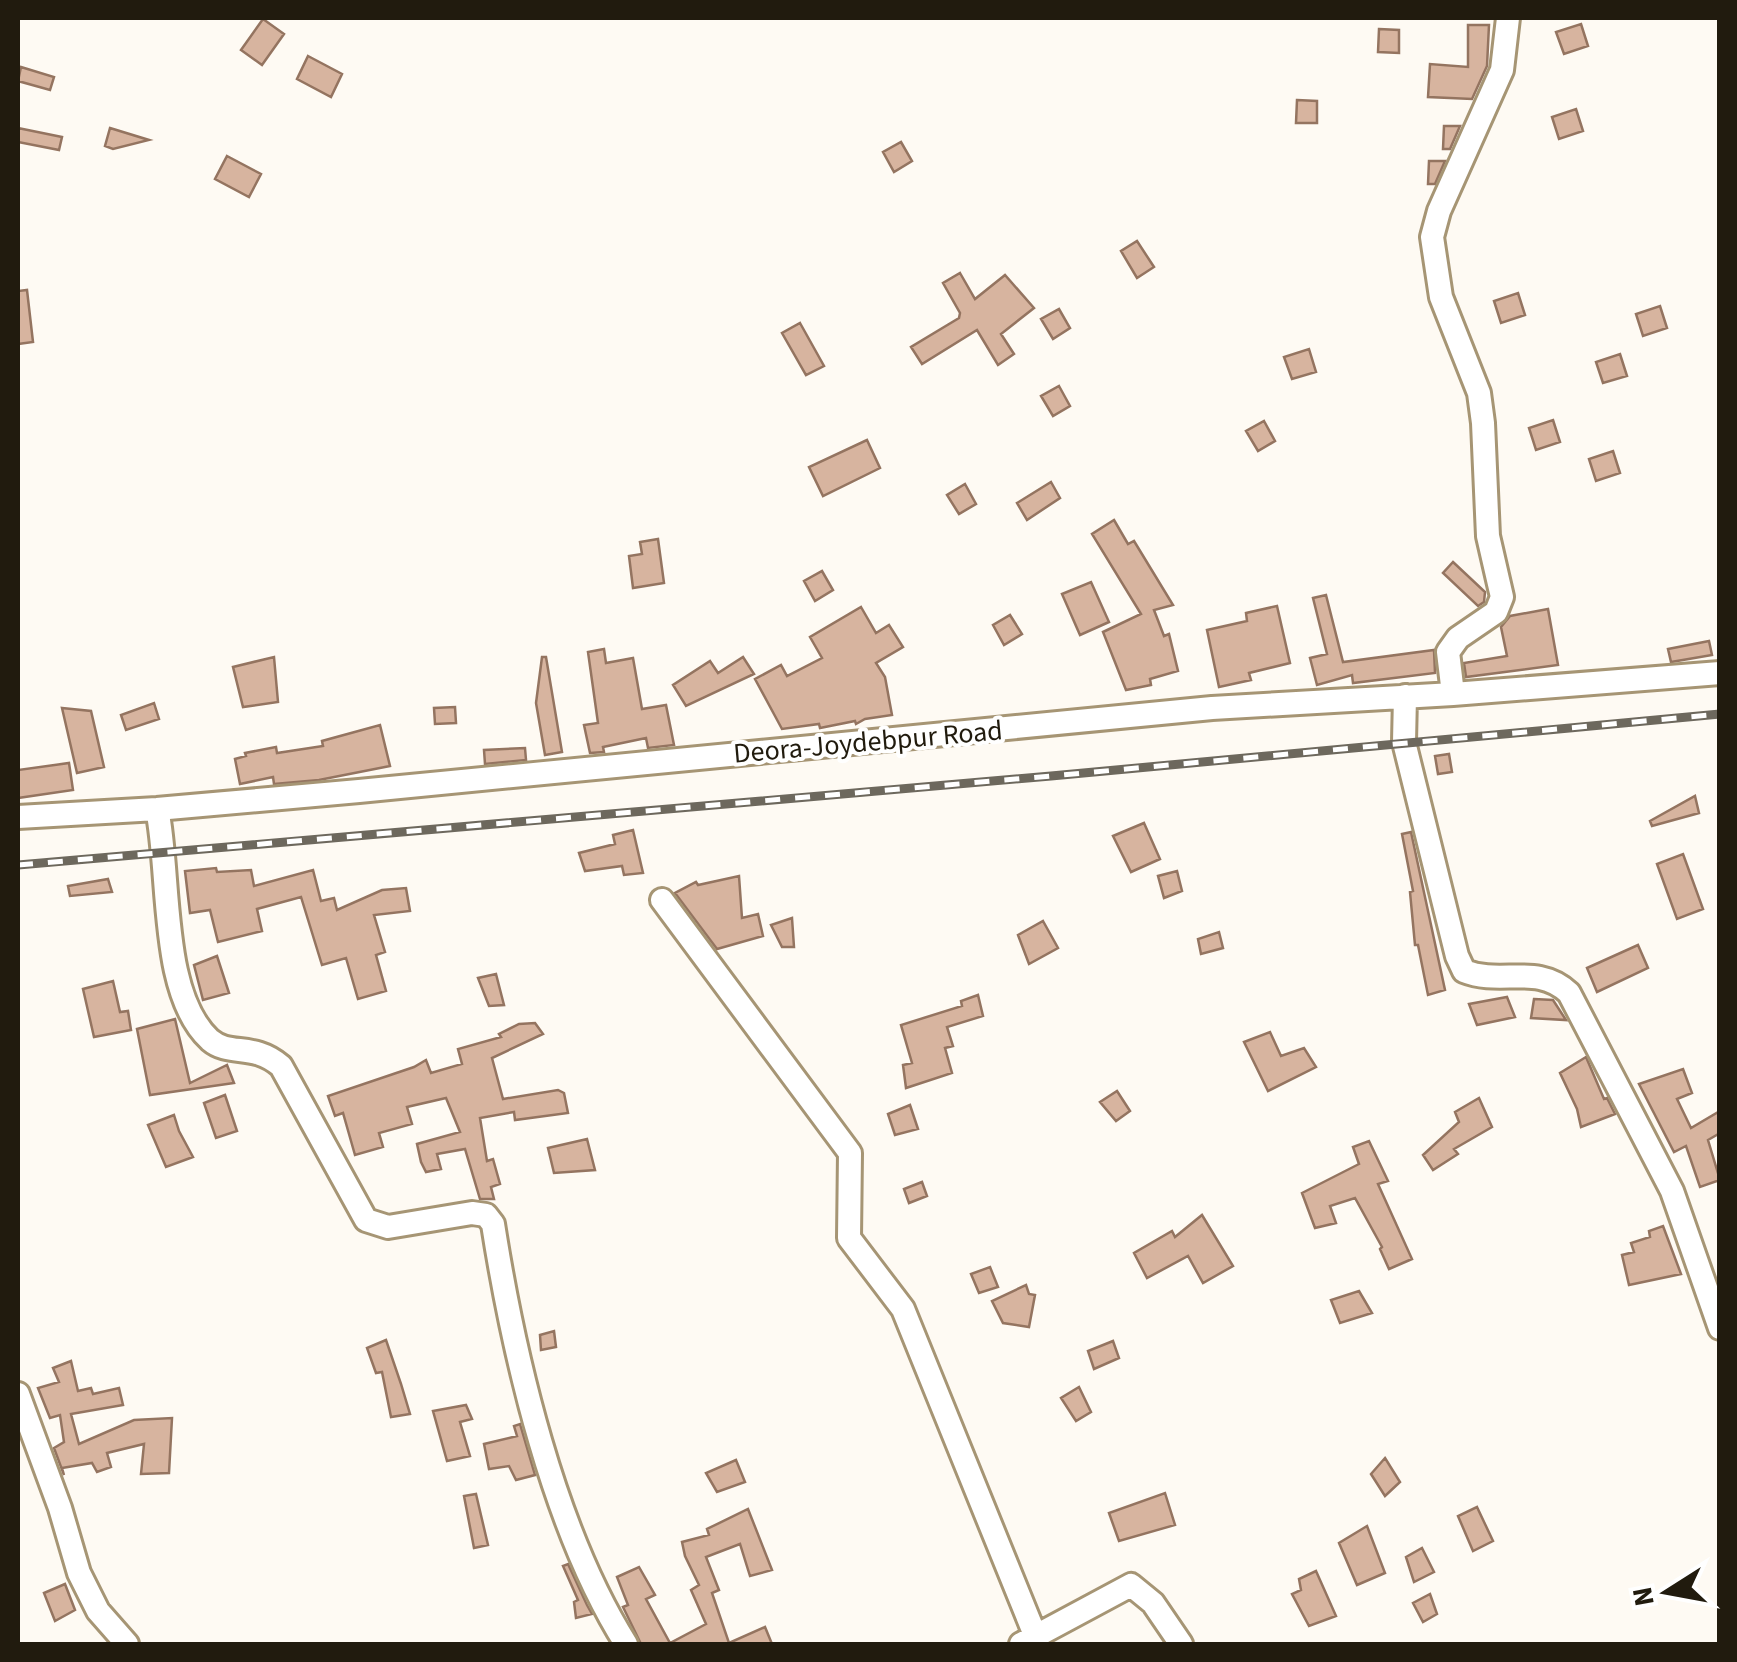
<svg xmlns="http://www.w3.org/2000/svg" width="1737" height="1662" font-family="'Source Sans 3',sans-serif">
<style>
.building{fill:#d7b49f;stroke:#947460;stroke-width:2.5}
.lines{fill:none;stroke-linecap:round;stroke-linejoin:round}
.minor-casing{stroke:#a69574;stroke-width:28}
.minor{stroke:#fff;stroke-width:22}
.rail-casing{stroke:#6d685d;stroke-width:9}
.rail{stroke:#fff;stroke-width:5;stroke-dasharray:15;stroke-linecap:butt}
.labels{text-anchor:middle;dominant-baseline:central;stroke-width:8;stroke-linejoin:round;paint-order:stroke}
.street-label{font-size:28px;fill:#211b0e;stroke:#fff}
</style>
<rect width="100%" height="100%" fill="#fefaf3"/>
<!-- building -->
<path class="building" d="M263 19 284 34 262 65 241 50Z
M1581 24 1588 46 1564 54 1556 32Z
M1468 25H1489L1487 66 1472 99 1428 97 1430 64 1468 67Z
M1379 29 1399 30V53L1378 52Z
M308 56 342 74 331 97 297 79Z
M21 67 54 77 50 90 18 81Z
M1297 100 1317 101V123H1296Z
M1576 109 1583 131 1559 139 1552 117Z
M1444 126H1460L1450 149H1443Z
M18 128 62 137 59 150 18 142Z
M110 128 149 140 113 149 105 146Z
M901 142 912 161 894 172 883 152Z
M227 156 261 174 249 197 215 179Z
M1429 161H1445L1435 184H1428Z
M1137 241 1154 267 1137 278 1121 251Z
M960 273 975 299 1005 275 1034 308 1001 334 1014 354 998 365 977 330 922 364 911 347 959 318 960 313 943 283Z
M27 290 33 342 18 344V291Z
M1518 293 1525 315 1501 323 1494 301Z
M1660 306 1667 328 1643 336 1636 314Z
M1059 309 1070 328 1053 339 1041 319Z
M800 323 824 366 806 375 782 333Z
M1309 349 1316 372 1292 379 1284 357Z
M1620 354 1627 376 1603 383 1596 362Z
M1059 386 1070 406 1053 416 1041 396Z
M1553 420 1560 442 1536 450 1529 428Z
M1264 421 1275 441 1258 451 1246 431Z
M867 440 880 468 823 496 809 467Z
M1613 451 1620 473 1596 481 1589 459Z
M1051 482 1060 498 1027 520 1017 503Z
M965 484 976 504 959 514 947 495Z
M1114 520 1128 544 1134 541 1173 605 1154 610 1164 636 1169 634 1178 671 1150 679 1151 685 1126 690 1103 632 1141 614 1092 534Z
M658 539 664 583 633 588 629 556 642 554 640 542Z
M1453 562 1485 592 1484 602 1478 606 1443 573Z
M822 571 833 590 815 601 804 581Z
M1091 582 1109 622 1080 635 1062 594Z
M1326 595 1343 662 1434 650 1435 673 1353 683 1352 675 1317 685 1310 658 1327 654 1313 598Z
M1277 606 1290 663 1249 673 1251 680 1219 687 1207 630 1247 621 1246 613Z
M861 607 876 633 889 625 903 647 876 663 885 677 892 715 865 719 856 724 855 721 820 728 819 724 782 729 755 679 781 665 787 676 822 658 810 637Z
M1548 609 1558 665 1466 677 1464 663 1507 656 1501 627 1510 616Z
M1010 615 1022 634 1004 645 993 625Z
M1709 641 1712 655 1671 662 1668 649Z
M604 649 606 663 633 658 642 709 666 705 674 745 648 748 646 738 603 747 604 752 590 753 584 725 598 723 588 652Z
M274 657 278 702 243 707 233 667Z
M542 657H546L562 752 545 755 536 703Z
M743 657 754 674 686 706 673 685 710 661 718 673Z
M154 703 159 719 126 730 121 715Z
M455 707 456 723 435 724 434 708Z
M62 708 91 711 104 767 77 773Z
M380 725 390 766 319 780 274 784 273 777 240 784 235 759 246 756 245 753 276 747 277 753 323 746 322 741Z
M525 748 526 760 485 764 484 750Z
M1449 754 1452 772 1438 774 1435 756Z
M69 763 73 790 18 798V770Z
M1695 796 1699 813 1652 826 1650 821Z
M1144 823 1160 859 1131 872 1113 836Z
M633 830 643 873 624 875 622 866 585 871 579 853 615 844 613 835Z
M1411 832 1445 990 1428 995 1418 945H1415L1410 892 1413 891 1402 834Z
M1683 854 1703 909 1677 919 1657 864Z
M216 868 217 872 251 870 254 886 313 870 321 901 334 898 337 910 382 890 406 888 410 911 374 915 385 952 376 955 386 991 358 999 346 958 322 965 301 897 257 909 262 931 218 942 210 910 190 913 185 871Z
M1177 871 1182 891 1164 898 1158 876Z
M739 876 742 918 758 914 763 936 717 949 675 893 696 882 698 885Z
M108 879 112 892 70 896 68 886Z
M792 918 794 947H782L771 925Z
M1043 921 1058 948 1029 964 1018 935Z
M1219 932 1223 948 1201 954 1198 939Z
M1638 945 1648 968 1597 992 1587 968Z
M217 956 229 993 203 1000 194 965Z
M496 974 504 1005 489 1006 478 978Z
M113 981 120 1012 128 1011 131 1030 94 1037 83 989Z
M978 995 983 1016 947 1027 953 1046 945 1048 952 1073 906 1088 903 1065 912 1063 901 1025 962 1006 961 1001Z
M1507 997 1515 1017 1477 1025 1469 1004Z
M1534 999 1553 1000 1566 1020 1531 1018Z
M175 1019 190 1083 227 1065 234 1083 150 1095 137 1029Z
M535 1023 543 1034 492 1058 503 1099 558 1090 564 1093 568 1113 515 1120 514 1112 480 1118 487 1161 493 1159 500 1184 491 1187 494 1199H480L465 1149 437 1154 441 1169 426 1172 421 1162 417 1144 460 1132 446 1098 407 1107 412 1124 379 1133 383 1147 355 1155 343 1113 335 1116 328 1096 414 1067 426 1060 431 1073 462 1064 458 1049 501 1037 499 1034 519 1024Z
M1270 1032 1281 1056 1304 1048 1316 1067 1268 1091 1244 1042Z
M1586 1057 1604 1099 1607 1098 1615 1114 1581 1127 1577 1109 1560 1073Z
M1683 1069 1692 1093 1677 1099 1691 1128 1720 1111V1133L1708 1140 1720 1180 1700 1187 1686 1146 1674 1152 1639 1084Z
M1117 1091 1130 1111 1116 1121 1100 1102Z
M225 1095 237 1131 216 1138 204 1103Z
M1479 1098 1492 1127 1454 1149 1458 1154 1433 1170 1423 1155 1459 1122 1455 1112Z
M910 1105 918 1129 895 1135 888 1114Z
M174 1115 179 1131 193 1157 166 1167 148 1125Z
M587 1139 595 1170 554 1173 548 1148Z
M1369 1141 1388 1181 1378 1184 1412 1259 1389 1269 1380 1249 1382 1247 1355 1198 1330 1206 1336 1223 1315 1228 1302 1193 1359 1164 1353 1147Z
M922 1182 927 1196 909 1203 904 1189Z
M1202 1215 1233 1266 1203 1283 1188 1256 1147 1278 1134 1253 1172 1231 1175 1237Z
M1663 1226 1681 1274 1629 1285 1622 1255 1634 1252 1631 1243 1650 1237 1649 1231Z
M990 1267 998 1287 979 1293 971 1274Z
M1026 1285 1029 1294 1035 1295 1029 1327 1003 1323 992 1301Z
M1359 1291 1372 1313 1340 1323 1331 1300Z
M554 1331 556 1347 541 1350 540 1335Z
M386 1340 401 1384 410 1414 391 1417 382 1372 376 1373 367 1348Z
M1113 1341 1119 1358 1094 1369 1088 1351Z
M71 1361 78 1391 91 1388 93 1394 119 1388 123 1405 71 1414 79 1444 134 1420 172 1418 169 1473 141 1474 144 1444 107 1453 111 1467 97 1472 92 1463 62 1468 64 1475 54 1448 64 1442 60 1415 50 1418 38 1388 59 1382 53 1368Z
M1079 1387 1091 1412 1076 1421 1061 1398Z
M466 1405 472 1419 460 1422 470 1456 447 1461 433 1411Z
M520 1424 535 1475 516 1480 509 1466 489 1469 484 1444 517 1436 514 1426Z
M1385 1458 1400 1482 1385 1496 1371 1474Z
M736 1460 745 1482 717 1492 706 1473Z
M1165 1493 1175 1525 1119 1541 1109 1513Z
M476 1494 488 1545 474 1548 464 1496Z
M1477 1507 1493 1541 1473 1551 1458 1516Z
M748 1509 772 1570 750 1576 740 1544 706 1557 719 1590 712 1593 729 1643 765 1627 772 1644H641L623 1607 628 1605 617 1577 639 1567 655 1595 646 1599 670 1643 706 1624 691 1590 699 1585 685 1556 682 1542 709 1535 707 1529Z
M1367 1526 1385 1573 1357 1585 1339 1543Z
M1422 1548 1434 1572 1414 1582 1406 1557Z
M568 1564 587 1605 592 1614 576 1618 574 1602 578 1600 563 1566Z
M1316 1571 1336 1616 1309 1626 1292 1594 1301 1590 1299 1579Z
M65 1584 75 1610 55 1621 44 1593Z
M1430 1594 1437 1614 1423 1622 1413 1603Z"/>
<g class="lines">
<defs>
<path id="minor" d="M1453 694 1448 652 1458 638 1496 612 1502 597 1488 536 1483 423 1479 393 1441 297 1432 237 1439 211 1502 70 1508 18
M1405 696 1404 742 1457 956 1464 971C1501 986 1537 963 1569 993L1672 1191 1720 1328
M157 809C171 876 159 993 210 1040 230 1057 253 1042 281 1066L366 1220 388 1227 472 1213 486 1215 493 1224C514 1358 554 1530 626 1644
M18 817 157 809 359 791 1212 708 1453 694 1720 673
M662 900 850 1153 849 1238 903 1309 1035 1635
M18 1394 60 1508 79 1573 98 1611 127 1644
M1021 1644 1131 1585 1153 1603 1181 1644"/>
</defs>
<!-- minor casing -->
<use href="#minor" class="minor-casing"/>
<!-- minor -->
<use href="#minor" class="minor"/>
<defs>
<path id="rail" d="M18 865 1051 776 1720 714"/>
</defs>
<!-- rail casing -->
<use href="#rail" class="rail-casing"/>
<!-- rail -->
<use href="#rail" class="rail"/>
</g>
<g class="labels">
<!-- street labels -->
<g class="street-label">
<text transform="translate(868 742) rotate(-5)">Deora-Joydebpur Road</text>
</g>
</g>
<!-- border -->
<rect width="1737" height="1662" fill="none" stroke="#211b0e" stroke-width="40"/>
<!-- north arrow -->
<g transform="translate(1667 1592) rotate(259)" stroke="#ffffff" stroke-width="8" paint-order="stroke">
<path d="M0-8L18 38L0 25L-18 38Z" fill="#211b0e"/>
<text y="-15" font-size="28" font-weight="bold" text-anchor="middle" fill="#211b0e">N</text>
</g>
</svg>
